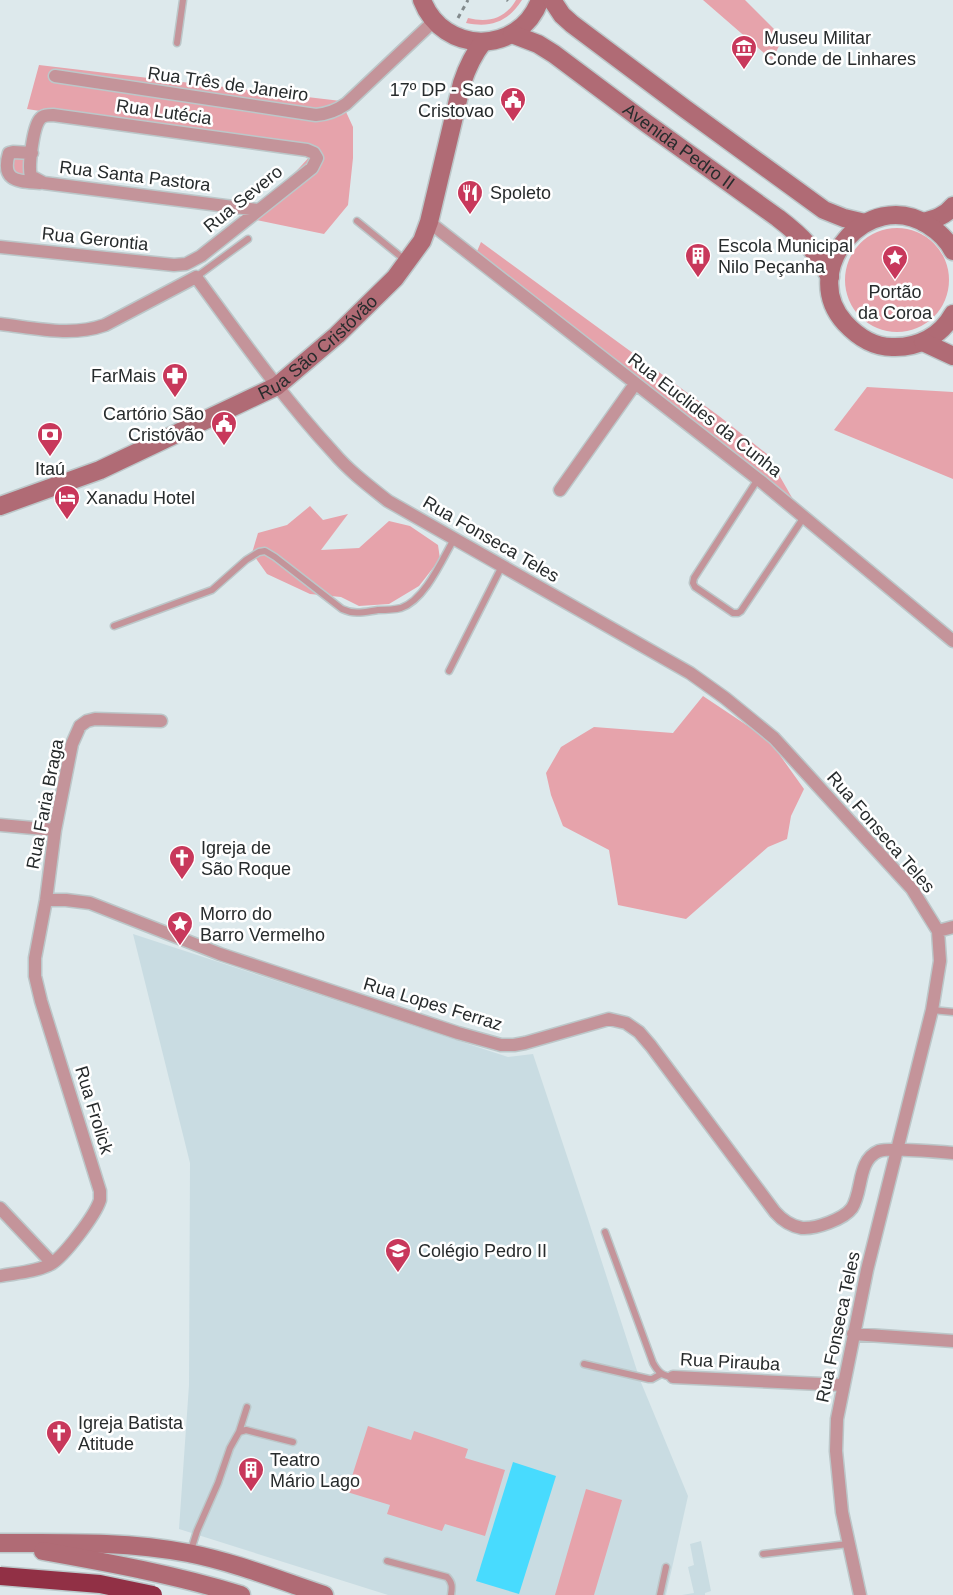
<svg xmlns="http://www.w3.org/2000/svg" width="953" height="1595" font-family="Helvetica,sans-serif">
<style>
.built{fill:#c9dce2}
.green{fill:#e6a3ab}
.water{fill:#48dbfe}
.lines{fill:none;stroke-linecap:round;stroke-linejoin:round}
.lane-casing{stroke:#bcc7c9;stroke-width:9}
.street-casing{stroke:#bcc7c9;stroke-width:15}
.secondary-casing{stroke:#bcc7c9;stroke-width:21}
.path{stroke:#828a8c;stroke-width:3;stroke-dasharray:4.5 4.5;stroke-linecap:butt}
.lane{stroke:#c4949a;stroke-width:6}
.street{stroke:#c4949a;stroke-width:12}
.secondary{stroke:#b06b75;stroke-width:18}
.highway-bridge-casing{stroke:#bcc7c9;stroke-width:21;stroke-linecap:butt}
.highway-bridge{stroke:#913045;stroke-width:18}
.labels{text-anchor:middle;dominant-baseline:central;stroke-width:5;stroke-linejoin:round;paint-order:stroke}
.poi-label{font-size:18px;fill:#272b2c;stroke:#fff;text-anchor:start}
.street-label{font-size:18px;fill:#272b2c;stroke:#fff}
</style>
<rect width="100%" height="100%" fill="#dde9ec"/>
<!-- built -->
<path class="built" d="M133 934 508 1057 533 1054 587 1216 640 1380 688 1496 666 1595H388L179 1529 189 1385 190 1163Z
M701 1541 711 1591 705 1593V1595H682L694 1593 688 1567 694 1565 690 1544Z"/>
<!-- green -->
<path class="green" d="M516 0H522C508 22 491 28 466 23L468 18C488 23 505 19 516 0Z
M703 0H745L783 38 772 60Z
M39 65 341 101 353 127V158L348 205 324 234 252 219 313 153 27 109Z
M11 154 27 155 25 175 9 174Z
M845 280a52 52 0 1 1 104 0a52 52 0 1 1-104 0Z
M481 242 719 416 767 454 802 515 763 483 618 378 472 263Z
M867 387 953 392V479L834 430Z
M310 506 323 520 348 514 321 550 359 548 389 521 410 526 438 545 440 559 419 586 389 604 359 606 341 597 310 594 267 574 252 553 258 533 287 525Z
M703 696 769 740 804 789 791 816 787 839 768 847 686 919 618 905 609 850 563 826 551 795 546 773 561 747 594 727 673 733Z
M368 1426 411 1440 414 1431 468 1449 465 1458 505 1470 485 1536 445 1524 442 1531 387 1514 390 1505 347 1492Z
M586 1489 622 1500 594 1595H555Z"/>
<!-- water -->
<path class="water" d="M513 1462 556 1476 519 1594 476 1581Z"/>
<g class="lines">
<defs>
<path id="lane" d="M177 43 183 0
M357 221 405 260
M196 277 248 239
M758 479 694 578 693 583 695 587 733 613H738L741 611 804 517
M114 626 212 590 246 560 259 552 265 551 275 557 342 609C355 615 364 612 378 610 385 610 393 610 401 608 425 600 442 560 454 539
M449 671 502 566
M932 1010 953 1012
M605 1232 653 1363C658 1372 662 1376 673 1377
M584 1364 649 1379H652L661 1374
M239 1432 247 1407
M191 1550 197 1531 218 1483 230 1448 239 1432 246 1430 293 1442
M763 1554 848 1544
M387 1561 447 1577C453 1583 452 1588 451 1595
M660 1595 666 1567"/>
<path id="street" d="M55 76 316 115C328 114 336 111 346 104L434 21
M32 153 13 152 9 153C0 183 20 181 40 183
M429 222 763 483 953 641
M0 247 174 265 186 264 201 256 312 168 317 158 314 153 307 150 53 115C48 115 43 115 40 119 33 127 28 167 31 176L44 183 258 210
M0 324C35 328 71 337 105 325L196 277C240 337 283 398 333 452 349 471 369 486 388 501L690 673 725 698 774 738 912 889 938 931 940 961 932 1010 867 1270 837 1419 836 1451 842 1512 860 1595
M560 490 635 384
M0 825 55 830
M46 900H66L90 903 220 954 458 1033 501 1045H514L525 1043 609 1019 626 1023 639 1032 651 1046 775 1212C782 1220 790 1226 802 1228 816 1229 844 1219 852 1208 863 1191 857 1160 879 1151 890 1147 939 1152 953 1153
M938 931 953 927
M0 1208 52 1263
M0 1276C16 1273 36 1272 51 1264 64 1256 95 1216 100 1200 100 1199 100 1192 100 1191L41 1001 35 976V958L46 900 55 830 72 744 80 726 87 721 95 719 161 721
M853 1334 953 1341
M673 1377 843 1385"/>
<g id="secondary">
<path d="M422 0C443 55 519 56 540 0"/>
<path d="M552 0 562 15 572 24 684 108 824 210 844 218 865 223"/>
<path id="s1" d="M512 34 538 44 554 54 646 123 778 218C804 238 814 249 830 277"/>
<path d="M923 222C935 219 945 216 953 206"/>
<path d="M953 251C947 239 939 232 928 225 868 186 797 270 845 323 858 337 873 347 892 347 918 348 941 336 953 314"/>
<path d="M923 342 953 356"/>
<path id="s2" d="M0 506 100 470 277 386 337 335 395 278 422 241 429 222 462 83C467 68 473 55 483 42"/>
<path d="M0 1543C63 1543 126 1541 188 1553 234 1562 279 1580 324 1595"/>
<path d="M43 1551C110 1563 176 1575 241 1595"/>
</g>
</defs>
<!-- lane casing -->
<use href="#lane" class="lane-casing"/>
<!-- street casing -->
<use href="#street" class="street-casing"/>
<!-- secondary casing -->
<use href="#secondary" class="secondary-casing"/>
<!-- path -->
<path class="path" d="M507 0 508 1
M458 18 468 0"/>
<!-- lane -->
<use href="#lane" class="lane"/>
<!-- street -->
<use href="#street" class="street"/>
<!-- secondary -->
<use href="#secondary" class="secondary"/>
<defs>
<path id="highway-bridge" d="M0 1576 100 1584 153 1595"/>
</defs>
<!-- highway-bridge casing -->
<use href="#highway-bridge" class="highway-bridge-casing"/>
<!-- highway-bridge -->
<use href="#highway-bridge" class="highway-bridge"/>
</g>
<!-- icons -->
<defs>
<symbol id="museum-pin" viewBox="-11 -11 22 30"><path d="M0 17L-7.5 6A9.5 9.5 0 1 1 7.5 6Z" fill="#c8385b" stroke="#fff"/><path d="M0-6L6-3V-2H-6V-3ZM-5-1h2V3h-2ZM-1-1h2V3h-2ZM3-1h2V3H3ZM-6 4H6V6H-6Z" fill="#fff"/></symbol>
<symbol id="civic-pin" viewBox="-11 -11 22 30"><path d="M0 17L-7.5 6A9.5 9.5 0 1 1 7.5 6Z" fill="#c8385b" stroke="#fff"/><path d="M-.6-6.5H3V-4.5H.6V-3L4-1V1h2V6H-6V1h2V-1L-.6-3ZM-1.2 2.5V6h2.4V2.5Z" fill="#fff"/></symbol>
<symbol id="restaurant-pin" viewBox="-11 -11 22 30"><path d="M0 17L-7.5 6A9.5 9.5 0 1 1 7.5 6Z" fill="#c8385b" stroke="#fff"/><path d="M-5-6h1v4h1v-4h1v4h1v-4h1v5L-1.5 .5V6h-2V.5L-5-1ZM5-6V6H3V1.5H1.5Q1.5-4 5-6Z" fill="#fff"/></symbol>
<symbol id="building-pin" viewBox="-11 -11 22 30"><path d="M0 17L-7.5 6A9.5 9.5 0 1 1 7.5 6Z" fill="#c8385b" stroke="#fff"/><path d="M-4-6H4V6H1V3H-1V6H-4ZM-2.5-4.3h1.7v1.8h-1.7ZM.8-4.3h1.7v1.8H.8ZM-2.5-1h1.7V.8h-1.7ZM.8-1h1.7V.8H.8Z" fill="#fff"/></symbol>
<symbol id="sight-pin" viewBox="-11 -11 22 30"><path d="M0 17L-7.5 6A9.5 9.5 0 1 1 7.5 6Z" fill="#c8385b" stroke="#fff"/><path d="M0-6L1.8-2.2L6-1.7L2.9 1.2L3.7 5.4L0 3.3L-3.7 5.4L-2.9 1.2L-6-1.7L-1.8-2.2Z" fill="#fff"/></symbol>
<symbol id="pharmacy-pin" viewBox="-11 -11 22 30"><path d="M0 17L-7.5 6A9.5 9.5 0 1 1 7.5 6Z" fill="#c8385b" stroke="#fff"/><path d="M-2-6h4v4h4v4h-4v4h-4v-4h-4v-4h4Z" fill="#fff"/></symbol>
<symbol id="bank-pin" viewBox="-11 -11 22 30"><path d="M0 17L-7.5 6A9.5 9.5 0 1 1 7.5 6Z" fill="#c8385b" stroke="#fff"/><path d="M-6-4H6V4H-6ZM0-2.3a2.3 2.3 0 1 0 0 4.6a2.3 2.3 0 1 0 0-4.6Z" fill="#fff"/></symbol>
<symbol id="hotel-pin" viewBox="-11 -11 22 30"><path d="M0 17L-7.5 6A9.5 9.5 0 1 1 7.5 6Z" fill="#c8385b" stroke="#fff"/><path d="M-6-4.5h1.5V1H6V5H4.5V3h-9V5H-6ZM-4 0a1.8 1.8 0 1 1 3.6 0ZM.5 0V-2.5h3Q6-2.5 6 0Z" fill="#fff"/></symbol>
<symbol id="church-pin" viewBox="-11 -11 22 30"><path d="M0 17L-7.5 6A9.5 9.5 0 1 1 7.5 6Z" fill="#c8385b" stroke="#fff"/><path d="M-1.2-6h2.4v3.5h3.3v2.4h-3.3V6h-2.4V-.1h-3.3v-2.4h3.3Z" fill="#fff"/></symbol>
<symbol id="school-pin" viewBox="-11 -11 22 30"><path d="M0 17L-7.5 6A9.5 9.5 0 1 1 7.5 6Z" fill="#c8385b" stroke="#fff"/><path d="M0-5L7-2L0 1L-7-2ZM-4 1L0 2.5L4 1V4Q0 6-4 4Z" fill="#fff"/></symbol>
</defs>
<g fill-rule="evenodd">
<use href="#museum-pin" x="729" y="33" width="30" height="40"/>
<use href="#civic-pin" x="498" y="85" width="30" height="40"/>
<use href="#restaurant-pin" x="455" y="178" width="30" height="40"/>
<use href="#building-pin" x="683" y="241" width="30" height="40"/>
<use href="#sight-pin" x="880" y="243" width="30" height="40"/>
<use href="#pharmacy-pin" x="160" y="361" width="30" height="40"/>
<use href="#civic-pin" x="209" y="409" width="30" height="40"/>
<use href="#bank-pin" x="35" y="420" width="30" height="40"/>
<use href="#hotel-pin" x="52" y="483" width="30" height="40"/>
<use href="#church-pin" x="167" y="843" width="30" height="40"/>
<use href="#sight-pin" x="165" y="909" width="30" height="40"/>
<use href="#school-pin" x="383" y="1236" width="30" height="40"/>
<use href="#church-pin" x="44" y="1418" width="30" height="40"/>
<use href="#building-pin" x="236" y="1455" width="30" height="40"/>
</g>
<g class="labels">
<!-- poi labels -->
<g class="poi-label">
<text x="764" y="38">Museu Militar<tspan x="764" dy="21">Conde de Linhares</tspan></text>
<text x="494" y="90" text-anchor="end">17º DP - Sao<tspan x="494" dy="21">Cristovao</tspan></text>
<text x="490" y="193">Spoleto</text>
<text x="718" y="246">Escola Municipal<tspan x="718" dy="21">Nilo Peçanha</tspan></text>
<text x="895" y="292" text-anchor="middle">Portão<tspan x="895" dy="21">da Coroa</tspan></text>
<text x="156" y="376" text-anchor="end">FarMais</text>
<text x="204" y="414" text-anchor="end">Cartório São<tspan x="204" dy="21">Cristóvão</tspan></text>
<text x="50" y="469" text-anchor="middle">Itaú</text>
<text x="86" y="498">Xanadu Hotel</text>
<text x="201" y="848">Igreja de<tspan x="201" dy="21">São Roque</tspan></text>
<text x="200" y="914">Morro do<tspan x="200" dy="21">Barro Vermelho</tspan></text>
<text x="418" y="1251">Colégio Pedro II</text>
<text x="78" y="1423">Igreja Batista<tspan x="78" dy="21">Atitude</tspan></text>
<text x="270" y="1460">Teatro<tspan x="270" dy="21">Mário Lago</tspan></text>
</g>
<!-- street labels -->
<g class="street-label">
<text transform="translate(228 84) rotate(8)">Rua Três de Janeiro</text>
<text transform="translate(164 112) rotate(8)">Rua Lutécia</text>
<text stroke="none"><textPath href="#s1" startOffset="202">Avenida Pedro II</textPath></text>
<text transform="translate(135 176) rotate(7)">Rua Santa Pastora</text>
<text transform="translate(243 199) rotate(-39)">Rua Severo</text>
<text transform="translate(95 239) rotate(6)">Rua Gerontia</text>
<text stroke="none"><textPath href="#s2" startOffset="358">Rua São Cristóvão</textPath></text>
<text transform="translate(705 415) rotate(38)">Rua Euclides da Cunha</text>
<text transform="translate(491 539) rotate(30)">Rua Fonseca Teles</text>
<text transform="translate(45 804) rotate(-79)">Rua Faria Braga</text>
<text transform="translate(881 832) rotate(49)">Rua Fonseca Teles</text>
<text transform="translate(433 1004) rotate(17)">Rua Lopes Ferraz</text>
<text transform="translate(94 1110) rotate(73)">Rua Frolick</text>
<text transform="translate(838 1327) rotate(-78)">Rua Fonseca Teles</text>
<text transform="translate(730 1362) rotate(3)">Rua Pirauba</text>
</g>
</g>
</svg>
